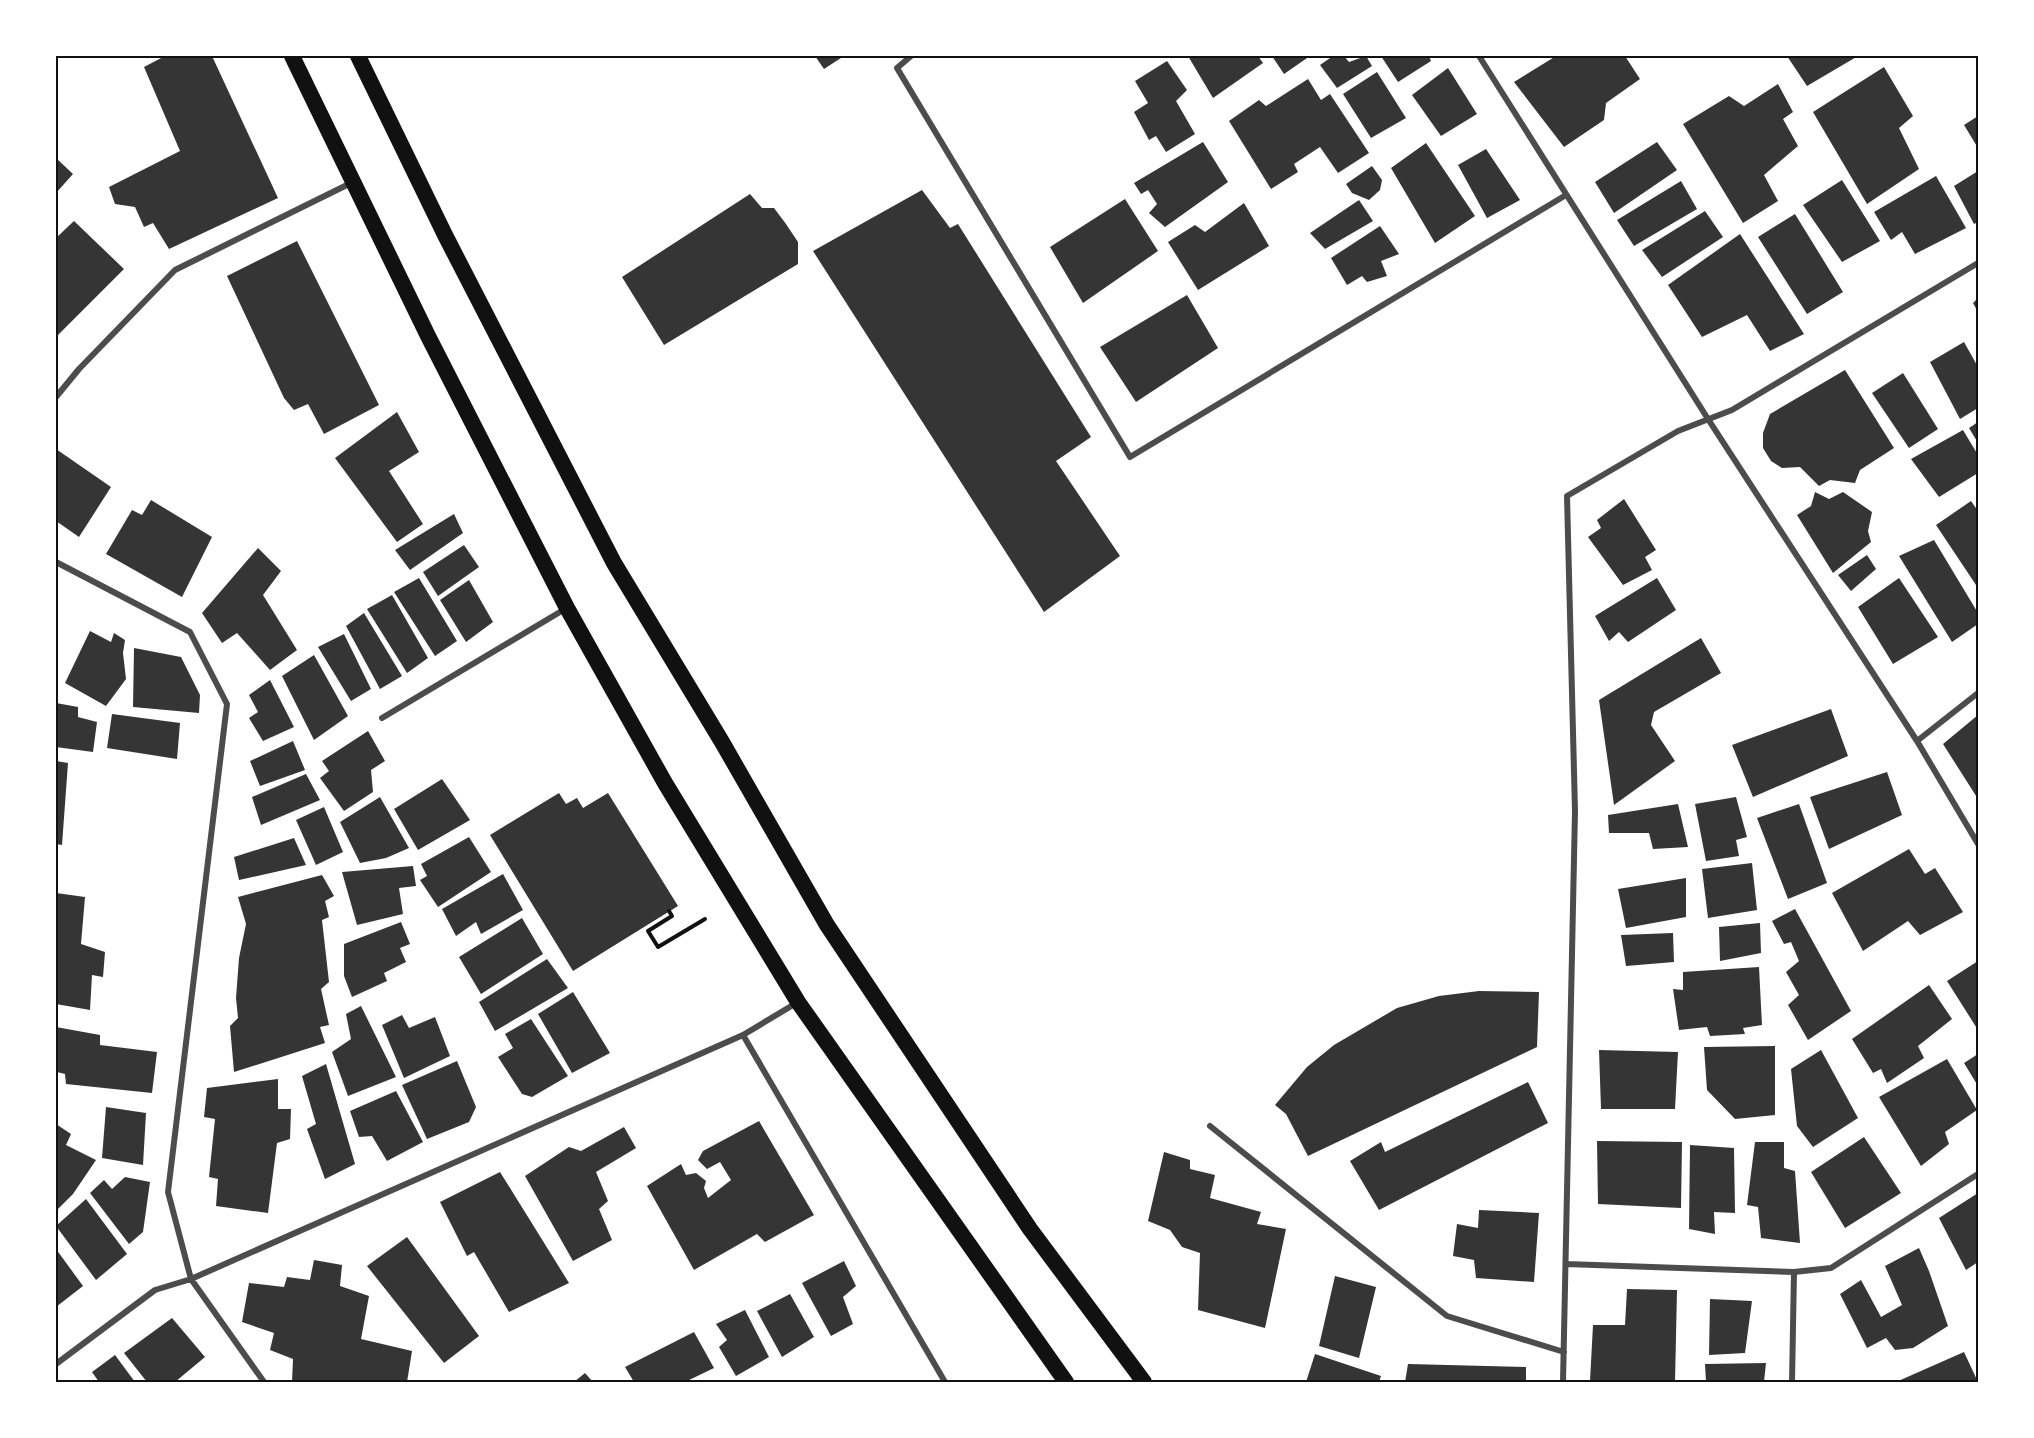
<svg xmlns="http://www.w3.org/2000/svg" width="2034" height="1438" font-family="Literata,serif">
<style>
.building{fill:#353535}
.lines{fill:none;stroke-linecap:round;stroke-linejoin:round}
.path{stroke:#111;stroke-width:4}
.minor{stroke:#4c4c4c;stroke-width:6}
.trunk{stroke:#111;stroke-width:16}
.neatline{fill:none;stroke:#111;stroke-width:2}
</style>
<rect width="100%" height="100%" fill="#fff"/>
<!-- building -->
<path class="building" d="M165 56H212L278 198 169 249 153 223 144 227 135 207 115 204 109 187 180 151 144 67Z
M815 56H844L824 69Z
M1188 56H1258L1263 63 1213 98Z
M1272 56H1310L1284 74Z
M1333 56H1344L1349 62 1366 56 1372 66 1337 88 1320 65Z
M1381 56H1429L1431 61 1398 82Z
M1556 56H1625L1640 79 1606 103 1604 120 1564 147 1514 82Z
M1787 56H1858L1807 86Z
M1167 61 1187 90 1176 101 1195 134 1166 152 1156 136 1149 140 1134 112 1148 103 1135 81Z
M1884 67 1913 116 1899 128 1919 169 1867 204 1813 112Z
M1448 68 1477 114 1441 136 1412 95Z
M1377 72 1406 118 1371 138 1343 94Z
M1308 79 1321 100 1330 94 1369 153 1338 173 1320 147 1294 164 1298 172 1271 189 1229 121 1259 100 1266 106Z
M1778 84 1793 112 1783 119 1798 146 1764 175 1778 201 1743 223 1683 124 1729 96 1744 106Z
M1978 116V148L1964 125Z
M1203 142 1228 182 1165 227 1149 213 1157 204 1148 190 1141 194 1134 183Z
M1657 142 1677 170 1614 213 1595 182Z
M1426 143 1475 216 1435 243 1391 168Z
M1486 149 1520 200 1487 218 1458 165Z
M56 158 73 174 56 193Z
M1372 166 1382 180 1380 190 1369 200 1352 193 1346 184Z
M1978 171V222L1974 224 1954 186Z
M1936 176 1966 228 1915 254 1902 232 1891 240 1874 212Z
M1842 180 1880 241 1842 262 1803 205Z
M1681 181 1697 209 1634 246 1617 220Z
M922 190 950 228 958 224 1091 437 1056 461 1120 556 1044 612 813 251Z
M750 194 762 208H774L786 224 798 242V264L664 345 622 277Z
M1125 199 1158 251 1083 303 1050 247Z
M1359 200 1373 221 1325 249 1310 233Z
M1244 203 1269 246 1198 290 1168 242 1195 225 1205 232Z
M1705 211 1723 237 1662 277 1642 250Z
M1795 214 1843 292 1807 314 1758 237Z
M74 221 124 269 56 337V238Z
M1380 226 1399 254 1381 261 1387 276 1367 282 1362 276 1347 285 1331 258Z
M1740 234 1804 334 1770 351 1747 315 1702 337 1668 285Z
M297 241 379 405 324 434 308 404 294 410 284 398 227 276Z
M1187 295 1218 348 1136 402 1100 347Z
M1978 298V312L1973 303Z
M1964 342 1978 367V408L1960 419 1930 362Z
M1845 370 1894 448 1860 470 1855 483 1830 480 1819 486 1800 467 1782 468 1771 461 1763 448V433L1770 414Z
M1903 373 1938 429 1909 448 1872 393Z
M397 412 419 452 389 471 423 524 397 542 335 458Z
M1978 422V443L1969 428Z
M1963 430 1978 455V473L1939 497 1911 459Z
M56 449 111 487 79 537 56 521Z
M1815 492 1829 499 1843 492 1872 512 1868 531 1871 542 1833 573 1797 515 1811 506Z
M1624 499 1656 550 1645 557 1652 570 1623 585 1588 537 1601 528 1597 520Z
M151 500 212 537 182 597 106 554 132 510 142 515Z
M1971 501 1978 511V588L1936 525Z
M454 514 463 533 410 570 395 550Z
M1934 540 1978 613V624L1952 642 1899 556Z
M464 545 479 567 438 596 423 572Z
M258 548 281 571 263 595 297 650 270 670 237 633 222 643 202 613Z
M1867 555 1876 569 1851 591 1838 575Z
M419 578 457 641 435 656 394 592Z
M1657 578 1676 610 1628 642 1619 632 1609 641 1595 616Z
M1899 578 1938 637 1893 664 1858 607Z
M469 580 493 622 466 642 440 600Z
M392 595 428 658 407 673 367 609Z
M364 613 402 676 380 689 346 626Z
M90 631 111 642 114 633 125 640 123 653 126 679 106 706 65 683Z
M344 634 371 689 351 701 318 647Z
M1701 638 1721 673 1654 712 1651 725 1675 761 1614 805 1599 700Z
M134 648 181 657 200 695 199 713 133 707Z
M314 655 348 716 314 740 282 676Z
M270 680 294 727 263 741 249 718 258 712 249 695Z
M56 703 78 707V717L97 722 93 752 56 747Z
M1831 709 1848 756 1753 797 1732 745Z
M112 714 180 723 177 759 107 748Z
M1978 715V799L1943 744Z
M368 731 385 761 371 770 373 792 344 811 320 778 329 771 322 761Z
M293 741 305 770 260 786 250 761Z
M56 761 68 763 62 845 56 844Z
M1887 772 1902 815 1829 849 1810 797Z
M306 774 320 800 261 825 252 797Z
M442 779 470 820 418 850 394 809Z
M559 793 566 804 577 798 583 808 608 793 678 906 573 971 490 835Z
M380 797 409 848 386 858 360 863 340 822Z
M1736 797 1747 837 1736 840 1739 856 1706 861 1695 804Z
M1678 804 1688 847 1653 849 1649 833H1609L1608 815Z
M1799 804 1827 883 1788 899 1757 818Z
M324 807 343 852 316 865 296 820Z
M469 837 491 872 438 907 420 880 427 876 421 864Z
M294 838 306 865 239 880 234 857Z
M1909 849 1925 874 1935 868 1963 912 1920 935 1908 921 1863 951 1832 893Z
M1752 863 1757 910 1708 918 1702 869Z
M413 866 416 886 399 888 403 914 357 925 342 872Z
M503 874 523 910 481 934 476 922 456 936 442 909Z
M322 875 334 896 325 901 329 917 322 920 329 982 321 989 329 1025 320 1027 325 1043 234 1072 230 1026 238 1018 236 998 239 958 246 924 238 897Z
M1686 878V917L1626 928 1618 889Z
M56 893 85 897 81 944 105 952 103 977 92 975 90 1010 56 1004Z
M1795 909 1851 1011 1808 1040 1788 1005 1799 995 1786 972 1799 961 1791 942 1784 944 1772 921Z
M522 918 543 954 481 994 459 957Z
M401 922 410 944 400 948 406 962 384 973 387 981 352 997 344 976V944Z
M1760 923 1761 953 1720 961 1719 927Z
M1673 933 1674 962 1626 966 1621 935Z
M547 959 568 988 495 1031 479 1002Z
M1978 961V1030L1947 981Z
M1759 967 1762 1025 1743 1028 1745 1034 1710 1036 1707 1027 1679 1030 1673 989 1683 990V972Z
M1929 985 1952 1019 1918 1046 1924 1058 1887 1083 1881 1069 1873 1073 1852 1039Z
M1479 991 1539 992 1537 1047 1308 1156 1286 1114 1275 1105 1307 1067 1334 1045 1397 1008 1439 996Z
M573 992 610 1053 572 1073 538 1014Z
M361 1006 396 1077 348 1096 332 1052 351 1039 346 1014Z
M402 1015 409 1028 435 1017 450 1056 404 1078 382 1025Z
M531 1019 568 1076 532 1097 522 1094 498 1057 513 1048 505 1034Z
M56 1027 100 1035V1045L157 1052 152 1093 66 1084 65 1074 57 1072 58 1055 56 1054Z
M1775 1046V1115L1735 1119 1707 1090 1704 1047Z
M1599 1050 1678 1052 1675 1109H1601Z
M1821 1050 1858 1118 1813 1147 1797 1126 1791 1069Z
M1978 1054V1086L1964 1063Z
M1947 1059 1977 1110 1945 1132 1949 1144 1921 1166 1879 1097Z
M457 1061 476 1107 469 1122 427 1139 402 1085Z
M326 1064 355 1164 325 1179 307 1129 316 1124 302 1076Z
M278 1079V1109H291L290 1139 277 1143 268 1213 216 1206 218 1179 209 1177 215 1119 204 1117 207 1088Z
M1528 1082 1548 1123 1379 1210 1350 1161 1381 1142 1385 1152Z
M396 1091 423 1142 387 1161 372 1136 359 1137 350 1111Z
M106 1107 146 1113 143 1165 102 1158Z
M759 1121 814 1215 765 1242 757 1234 694 1270 647 1186 681 1164 686 1175 696 1173 706 1181 704 1188 708 1198 731 1180 720 1162 707 1169 698 1160 703 1151Z
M56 1124 71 1134 66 1145 96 1160 73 1194 56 1211Z
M624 1127 636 1148 596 1172 608 1201 599 1209 612 1240 573 1261 525 1176 569 1147 581 1151Z
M1864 1137 1901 1193 1845 1228 1811 1172Z
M1597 1141 1682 1142 1681 1208 1598 1204Z
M1755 1142H1784V1168L1795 1171 1800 1243 1761 1238 1758 1207 1747 1205Z
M1690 1145 1734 1148 1735 1213 1714 1212 1715 1234 1689 1229Z
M1164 1152 1190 1160V1169L1215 1175 1210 1198 1261 1212 1257 1224 1286 1229 1265 1328 1198 1310 1200 1253 1182 1247 1170 1230 1148 1221Z
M500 1172 569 1283 509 1312 474 1252 467 1256 440 1202Z
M125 1177 150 1182 143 1232 129 1244 90 1193 104 1180 112 1189Z
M1978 1193V1262L1966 1270 1939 1218Z
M86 1199 127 1254 96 1280 56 1226Z
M1479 1210 1539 1213 1534 1282 1476 1278 1474 1260 1453 1256 1457 1224 1478 1228Z
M407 1237 479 1336 444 1363 367 1266Z
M1919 1248 1929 1271 1948 1326 1913 1348 1895 1350 1886 1338 1867 1348 1840 1294 1861 1280 1881 1317 1902 1305 1885 1266Z
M56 1249 83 1286 56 1307Z
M314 1260 342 1265 340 1286 369 1296 361 1339 412 1351 407 1382H292L293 1359 270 1350 274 1333 242 1322 249 1283 284 1287 287 1277 310 1280Z
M844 1261 856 1286 843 1297 853 1324 831 1336 802 1283Z
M1335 1276 1376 1287 1359 1358 1319 1346Z
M1627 1289 1677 1290 1675 1382 1590 1381 1593 1325H1625Z
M790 1294 814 1337 782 1357 757 1311Z
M1710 1299 1752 1301 1745 1353 1709 1355Z
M745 1310 769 1357 736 1376 719 1347 727 1340 716 1324Z
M172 1318 205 1357 175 1382H147L124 1353Z
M694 1332 714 1368 685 1382H634L625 1367Z
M1964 1352 1978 1382H1896Z
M1315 1354 1381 1376 1379 1382H1306Z
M115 1355 135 1382H99L92 1372Z
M1766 1363 1764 1382H1706L1705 1364Z
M1408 1364 1526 1367V1382H1405Z
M585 1373 593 1382H574Z"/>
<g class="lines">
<!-- path -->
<path class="path" d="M669 911 672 916 648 931 658 947 705 919"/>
<!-- minor -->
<path class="minor" d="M911 56 897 68 1130 457 1566 195
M1479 56 1708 419 1917 741 1978 844
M56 397 79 369 175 270 351 183
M56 562 190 632 227 704 168 1192 191 1279 264 1382
M382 718 565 609
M1917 741 1978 693
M743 1035 945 1382
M1210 1126 1447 1316 1564 1352
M1566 1264 1794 1272 1831 1268 1978 1174
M56 1364 155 1290 191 1279 743 1035 798 1002
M1563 1382 1575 811 1567 496 1678 431 1732 410 1978 263
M1792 1382 1794 1272"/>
<!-- trunk -->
<path class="trunk" d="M292 56 428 336 567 608 665 783 798 1002 1066 1382
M358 56 445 235 614 563 722 742 827 925 1030 1229 1144 1382"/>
</g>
<!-- border -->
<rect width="2034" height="1438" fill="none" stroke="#ffffff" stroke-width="114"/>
<rect x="57" y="57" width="1920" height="1324" class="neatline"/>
</svg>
